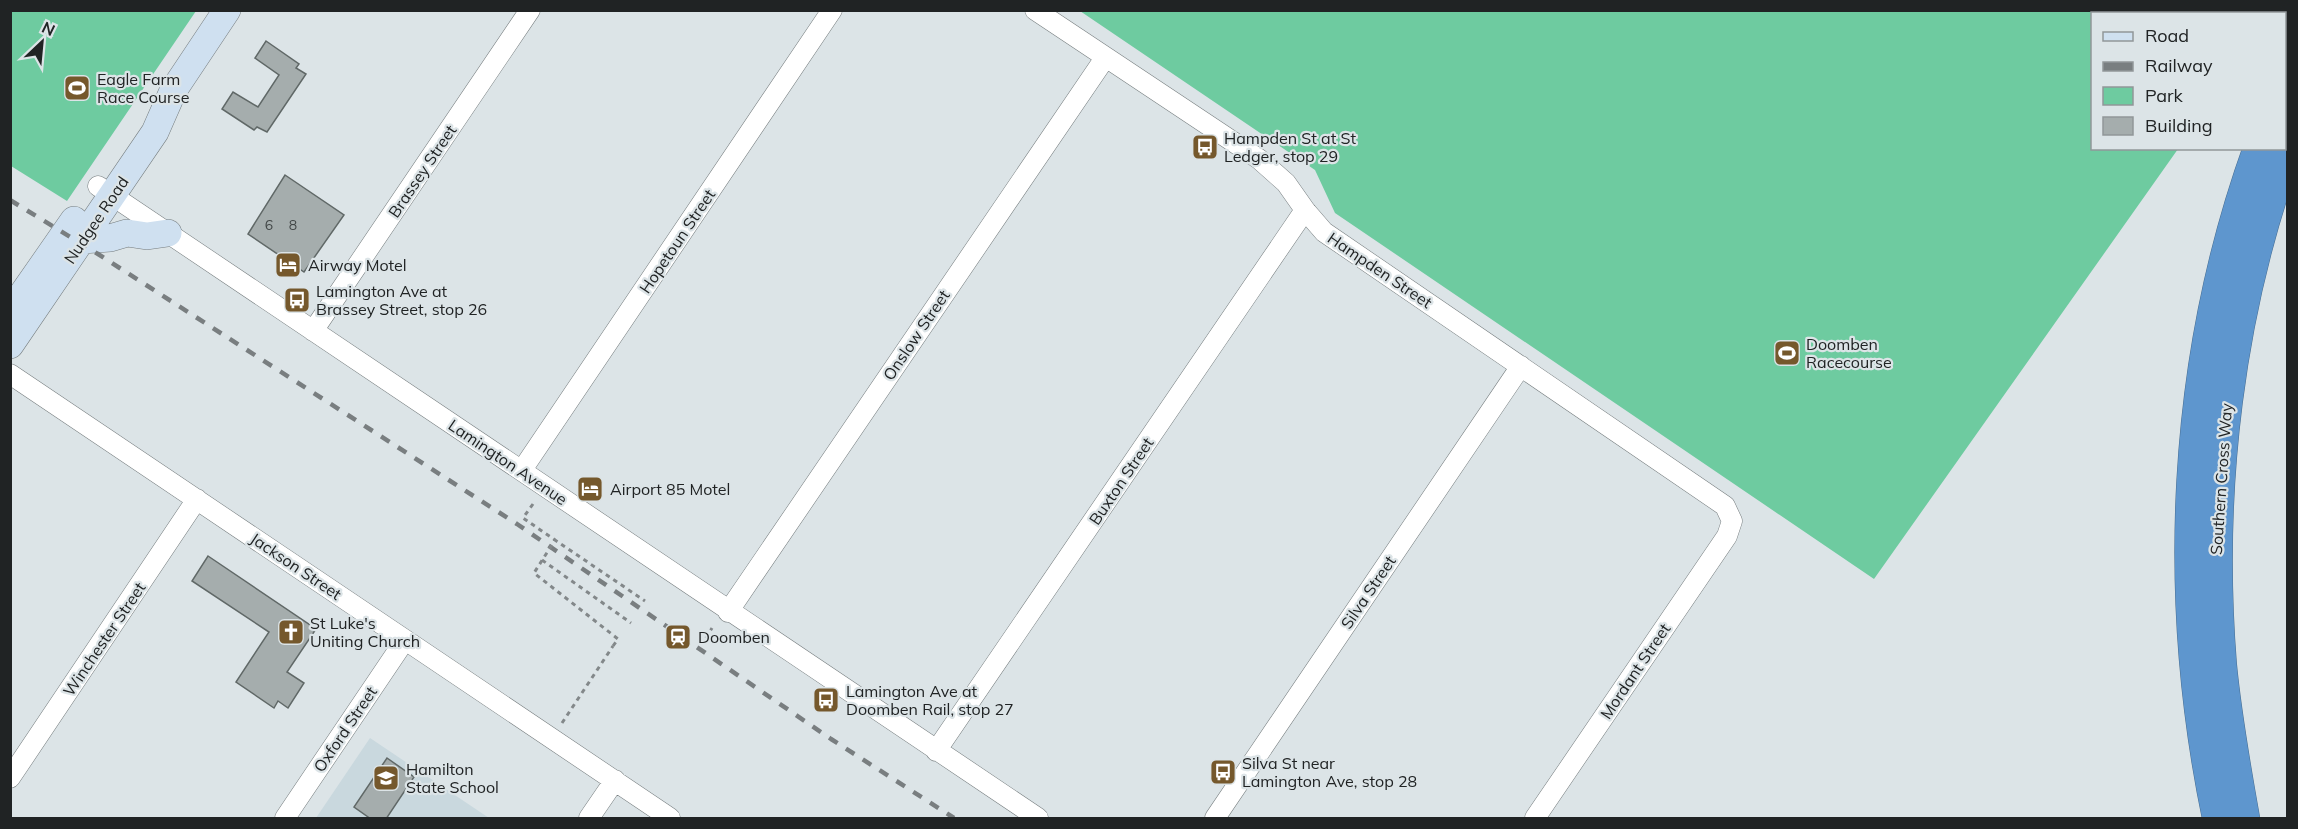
<svg xmlns="http://www.w3.org/2000/svg" width="2298" height="829" font-family="Mulish,sans-serif">
<style>
.built{fill:#c9d8de}
.green{fill:#6ecba0}
.building{fill:#a5adad;stroke:#606867;stroke-width:1.5}
.lines{fill:none;stroke-linecap:round;stroke-linejoin:round}
.minor-casing{stroke:#767d7f;stroke-width:21}
.secondary-casing{stroke:#767d7f;stroke-width:28}
.motorway-casing{stroke:#486e92;stroke-width:34}
.path{stroke:#83888a;stroke-width:3;stroke-dasharray:4.5 4.5;stroke-linecap:butt}
.minor{stroke:#fff;stroke-width:20}
.secondary{stroke:#cfe0f0;stroke-width:27}
.motorway{stroke:#5e96ce;stroke-width:33}
.rail{stroke:#797e80;stroke-width:4.5;stroke-dasharray:10 10;stroke-linecap:butt}
.path-bridge{stroke:#83888a;stroke-width:3;stroke-dasharray:4.5 4.5;stroke-linecap:butt}
.labels{text-anchor:middle;dominant-baseline:central;stroke-width:4.5;stroke-linejoin:round;paint-order:stroke}
.number-label{font-size:14px;fill:#414646}
.poi-label{font-size:16px;fill:#202324;stroke:#dce4e7;text-anchor:start}
.street-label{font-size:16px;fill:#202324;stroke:#dce4e7}
</style>
<rect width="100%" height="100%" fill="#dce4e7"/>
<!-- built -->
<path class="built" d="M370 738 489 818H316Z"/>
<!-- green -->
<path class="green" d="M10 11H196L67 201 11 166Z
M1080 11H2275L2273 14H2092V148L2178 149 1874 579 1335 213 1315 170Z"/>
<!-- building -->
<path class="building" d="M266 41 299 64 296 68 306 74 267 132 257 127 254 130 222 109 233 92 258 107 279 75 255 58Z
M285 175 344 215 304 272 248 234Z
M208 556 316 629 287 672 304 683 288 708 278 701 274 708 236 682 269 632 192 581Z
M387 758 414 777 386 819H371L354 807Z"/>
<g class="lines">
<defs>
<path id="minor" d="M1035 10 1259 159 1286 183 1305 210 1324 232 1725 506 1732 521 1727 536 1535 818
M98 186 1038 818
M313 331 530 10
M10 374 670 818
M522 470 832 10
M728 612 1105 58
M936 751 1305 210
M10 778 197 499
M285 818 405 640
M589 818 615 780
M1215 818 1521 366"/>
<path id="secondary" d="M82 240 110 238 127 233 147 236 168 233
M10 312 74 220
M10 345 155 132 173 91 227 10"/>
<path id="motorway" d="M2284 85 2288 77
M2219 818C2173 598 2183 361 2260 148
M2243 818C2234 768 2225 717 2220 665 2206 490 2227 310 2288 145"/>
</defs>
<!-- minor casing -->
<use href="#minor" class="minor-casing"/>
<!-- secondary casing -->
<use href="#secondary" class="secondary-casing"/>
<!-- motorway casing -->
<use href="#motorway" class="motorway-casing"/>
<!-- path -->
<path class="path" d="M533 504 523 518 555 540
M542 560 631 623
M706 638 712 628
M562 723 613 646"/>
<!-- minor -->
<use href="#minor" class="minor"/>
<!-- secondary -->
<use href="#secondary" class="secondary"/>
<!-- motorway -->
<use href="#motorway" class="motorway"/>
<!-- rail -->
<path class="rail" d="M10 200 98 254 517 524 831 739 954 818"/>
<!-- path-bridge -->
<path class="path-bridge" d="M613 646 618 639 534 573 555 540 645 601"/>
</g>
<!-- icons -->
<defs>
<symbol id="stadium-square" viewBox="-11 -11 22 22"><rect x="-9" y="-9" width="18" height="18" rx="4" fill="#75582c" stroke="#dce4e7"/><path d="M0-5a6.5 5 0 1 0 0 10a6.5 5 0 1 0 0-10ZM-3.5-1.8h7v3.6h-7Z" fill="#fff"/></symbol>
<symbol id="bus-square" viewBox="-11 -11 22 22"><rect x="-9" y="-9" width="18" height="18" rx="4" fill="#75582c" stroke="#dce4e7"/><path d="M-5-6H5V4H4V6H2V4H-2V6H-4V4H-5ZM-3.5-4V0h7V-4ZM-3.5 1.2v1.5H-2V1.2ZM2 1.2v1.5H3.5V1.2Z" fill="#fff"/></symbol>
<symbol id="hotel-square" viewBox="-11 -11 22 22"><rect x="-9" y="-9" width="18" height="18" rx="4" fill="#75582c" stroke="#dce4e7"/><path d="M-6-4.5h1.5V1H6V5H4.5V3h-9V5H-6ZM-4 0a1.8 1.8 0 1 1 3.6 0ZM.5 0V-2.5h3Q6-2.5 6 0Z" fill="#fff"/></symbol>
<symbol id="church-square" viewBox="-11 -11 22 22"><rect x="-9" y="-9" width="18" height="18" rx="4" fill="#75582c" stroke="#dce4e7"/><path d="M-1.2-6h2.4v3.5h3.3v2.4h-3.3V6h-2.4V-.1h-3.3v-2.4h3.3Z" fill="#fff"/></symbol>
<symbol id="station-square" viewBox="-11 -11 22 22"><rect x="-9" y="-9" width="18" height="18" rx="4" fill="#75582c" stroke="#dce4e7"/><path d="M-3-6H3Q5-6 5-4V2Q5 4 3 4L4.5 6H3L1.5 4h-3L-3 6H-4.5L-3 4Q-5 4-5 2V-4Q-5-6-3-6ZM-3.5-4v3h7v-3ZM-3.5 1v1.5H-2V1ZM2 1v1.5H3.5V1Z" fill="#fff"/></symbol>
<symbol id="school-square" viewBox="-11 -11 22 22"><rect x="-9" y="-9" width="18" height="18" rx="4" fill="#75582c" stroke="#dce4e7"/><path d="M0-5L7-2L0 1L-7-2ZM-4 1L0 2.5L4 1V4Q0 6-4 4Z" fill="#fff"/></symbol>
</defs>
<g fill-rule="evenodd">
<use href="#stadium-square" x="62" y="73" width="30" height="30"/>
<use href="#bus-square" x="1190" y="132" width="30" height="30"/>
<use href="#hotel-square" x="273" y="250" width="30" height="30"/>
<use href="#bus-square" x="282" y="285" width="30" height="30"/>
<use href="#stadium-square" x="1772" y="338" width="30" height="30"/>
<use href="#hotel-square" x="575" y="474" width="30" height="30"/>
<use href="#church-square" x="276" y="617" width="30" height="30"/>
<use href="#station-square" x="663" y="622" width="30" height="30"/>
<use href="#bus-square" x="811" y="685" width="30" height="30"/>
<use href="#bus-square" x="1208" y="757" width="30" height="30"/>
<use href="#school-square" x="371" y="763" width="30" height="30"/>
</g>
<g class="labels">
<!-- number labels -->
<g class="number-label">
<text x="269" y="225">6</text>
<text x="293" y="225">8</text>
</g>
<!-- poi labels -->
<g class="poi-label">
<text x="97" y="79">Eagle Farm<tspan x="97" dy="18">Race Course</tspan></text>
<text x="1224" y="138">Hampden St at St<tspan x="1224" dy="18">Ledger, stop 29</tspan></text>
<text x="308" y="265">Airway Motel</text>
<text x="316" y="291">Lamington Ave at<tspan x="316" dy="18">Brassey Street, stop 26</tspan></text>
<text x="1806" y="344">Doomben<tspan x="1806" dy="18">Racecourse</tspan></text>
<text x="610" y="489">Airport 85 Motel</text>
<text x="310" y="623">St Luke's<tspan x="310" dy="18">Uniting Church</tspan></text>
<text x="698" y="637">Doomben</text>
<text x="846" y="691">Lamington Ave at<tspan x="846" dy="18">Doomben Rail, stop 27</tspan></text>
<text x="1242" y="763">Silva St near<tspan x="1242" dy="18">Lamington Ave, stop 28</tspan></text>
<text x="406" y="769">Hamilton<tspan x="406" dy="18">State School</tspan></text>
</g>
<!-- street labels -->
<g class="street-label">
<text transform="translate(422 171) rotate(-56)">Brassey Street</text>
<text transform="translate(96 220) rotate(-56)">Nudgee Road</text>
<text transform="translate(677 241) rotate(-56)">Hopetoun Street</text>
<text transform="translate(1380 270) rotate(34)">Hampden Street</text>
<text transform="translate(916 335) rotate(-56)">Onslow Street</text>
<text transform="translate(508 462) rotate(34)">Lamington Avenue</text>
<text transform="translate(2221 479) rotate(-86)">Southern Cross Way</text>
<text transform="translate(1121 481) rotate(-56)">Buxton Street</text>
<text transform="translate(296 566) rotate(34)">Jackson Street</text>
<text transform="translate(1368 592) rotate(-56)">Silva Street</text>
<text transform="translate(104 639) rotate(-56)">Winchester Street</text>
<text transform="translate(1635 671) rotate(-56)">Mordant Street</text>
<text transform="translate(345 729) rotate(-56)">Oxford Street</text>
</g>
</g>
<!-- border -->
<rect width="2298" height="829" fill="none" stroke="#202324" stroke-width="24"/>
<!-- legend -->
<rect x="2091" y="12" width="195" height="138" fill="#dce4e7" stroke="#919799" stroke-width="1.5"/>
<rect x="2103" y="32" width="30" height="9" fill="#cfe0f0" stroke="#919799" stroke-width="1.5"/>
<text x="2145" y="42" font-size="18" fill="#202324">Road</text>
<rect x="2103" y="62" width="30" height="9" fill="#797e80" stroke="#919799" stroke-width="1.5"/>
<text x="2145" y="72" font-size="18" fill="#202324">Railway</text>
<rect x="2103" y="87" width="30" height="18" fill="#6ecba0" stroke="#919799" stroke-width="1.5"/>
<text x="2145" y="102" font-size="18" fill="#202324">Park</text>
<rect x="2103" y="117" width="30" height="18" fill="#a5adad" stroke="#919799" stroke-width="1.5"/>
<text x="2145" y="132" font-size="18" fill="#202324">Building</text>
<!-- north arrow -->
<g transform="translate(42 42) rotate(26)" stroke="#dce4e7" stroke-width="4.5" paint-order="stroke">
<path d="M0-4.5L10 22L0 15L-10 22Z" fill="#202324"/>
<text y="-9" font-size="16" font-weight="bold" text-anchor="middle" fill="#202324">N</text>
</g>
</svg>
